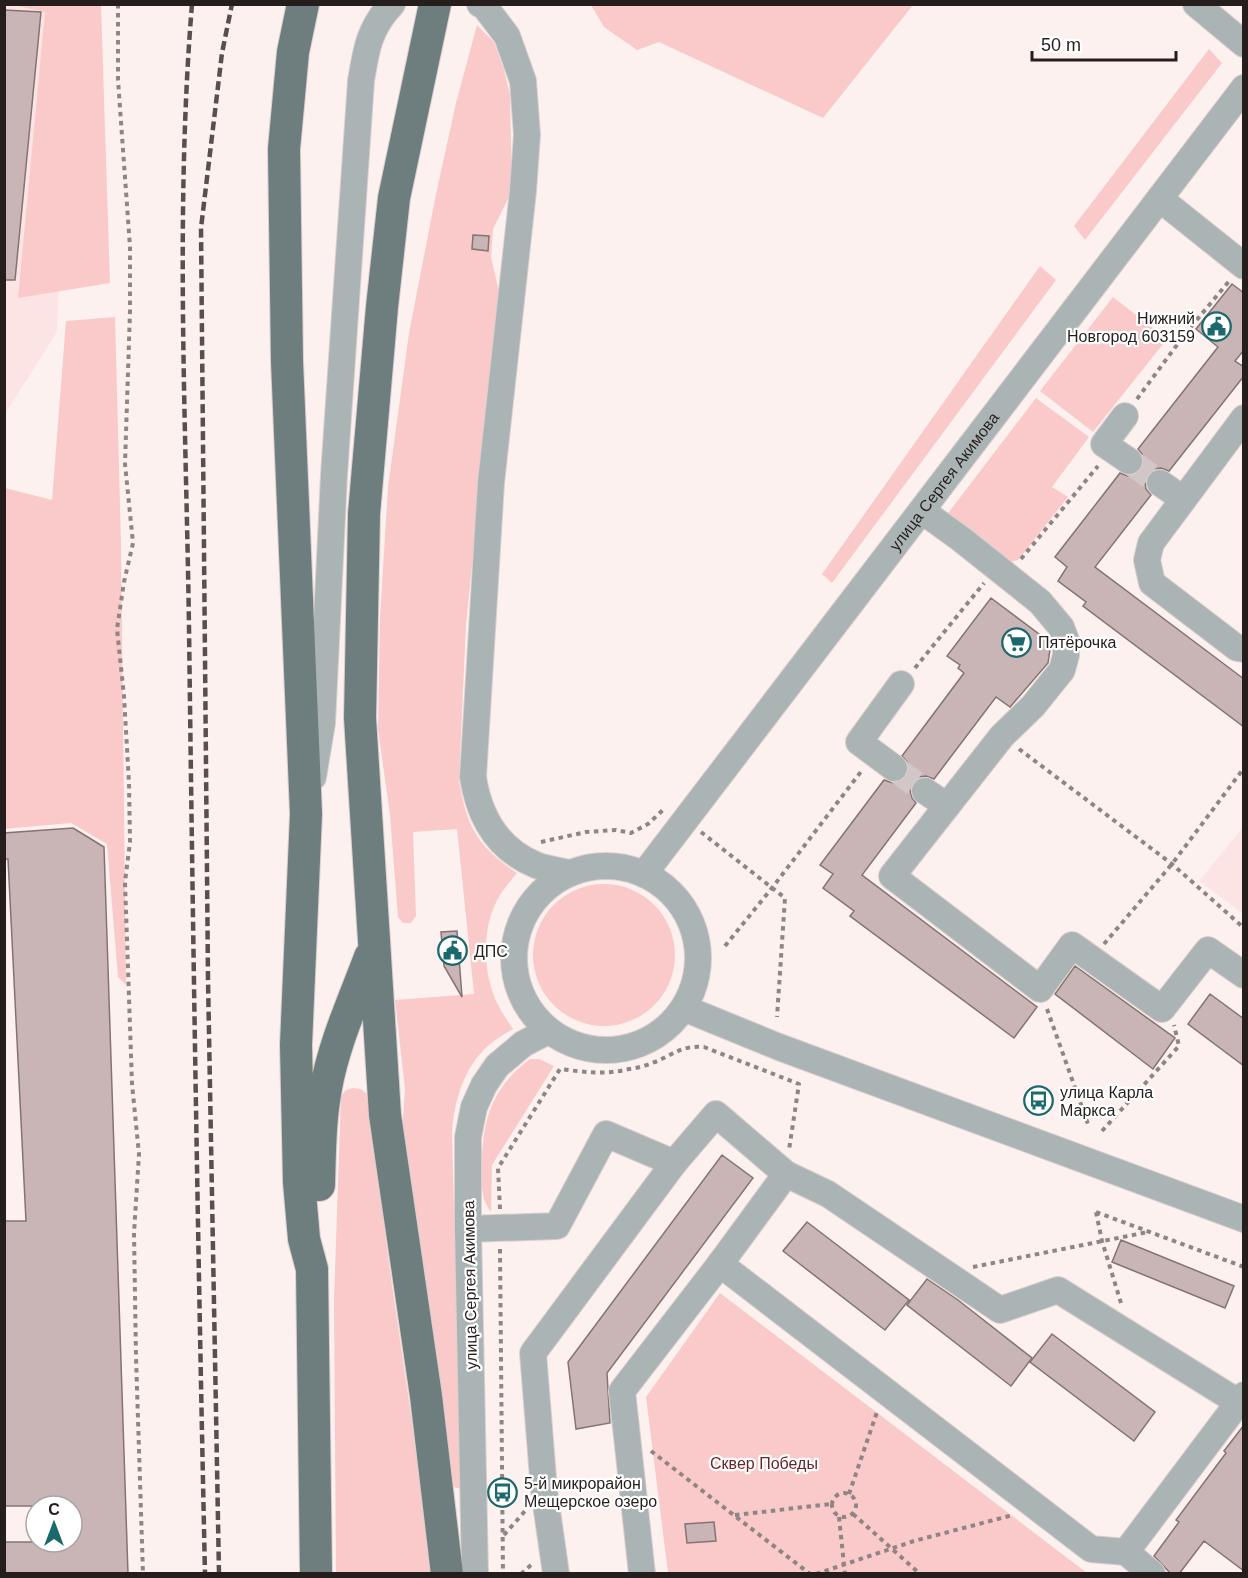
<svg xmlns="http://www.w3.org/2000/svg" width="1248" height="1578" font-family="Helvetica,sans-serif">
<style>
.built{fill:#fce4e4}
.green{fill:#f9cac9}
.building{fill:#c9b5b5;stroke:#857372;stroke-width:1.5}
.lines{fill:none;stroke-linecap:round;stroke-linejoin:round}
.minor-tunnel{stroke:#d2c7c6;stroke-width:26;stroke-dasharray:26 13;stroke-linecap:butt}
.minor-casing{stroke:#dacfce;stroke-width:28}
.major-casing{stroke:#dacfce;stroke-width:34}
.path{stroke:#8e8584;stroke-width:4;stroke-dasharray:4.5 4.5;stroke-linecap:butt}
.minor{stroke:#abb4b4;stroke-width:26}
.major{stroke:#6e7e7f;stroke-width:32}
.rail{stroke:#58504f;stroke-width:4.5;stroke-dasharray:9 4.5;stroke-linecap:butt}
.labels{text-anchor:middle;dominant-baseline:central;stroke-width:4.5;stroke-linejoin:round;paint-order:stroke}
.poi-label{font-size:16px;fill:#251e1d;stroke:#fff;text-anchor:start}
.street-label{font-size:16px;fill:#251e1d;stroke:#fff}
.park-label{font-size:16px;fill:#6a2529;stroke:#fff}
</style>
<rect width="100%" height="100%" fill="#fdf1f0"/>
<!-- built -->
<path class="built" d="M5 5H69L57 332 5 414Z
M1243 827V914L1199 881Z"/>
<!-- green -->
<path class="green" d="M14 5H101L110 283 18 298 45 12Z
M591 5H913L823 118 659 42 637 50 604 27Z
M477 25 494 42 504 70 510 95 512 191 493 229 491 257 499 292 466 625 459 780C466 826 478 847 517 873 511 880 505 888 500 895 481 926 482 973 498 1005 502 1013 508 1021 513 1029 505 1034 496 1039 489 1045 464 1067 455 1099 452 1131L461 1489 453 1487 401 1148 405 1089 395 1000 474 994 457 829 413 832 416 916 411 923H403L398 917 390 815 378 729 380 618 388 487 409 333 436 194 456 103Z
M1209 49 1222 63 1085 240 1074 226Z
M1040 266 1056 280 832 583 822 574Z
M1113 297 1167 339 1093 432 1040 391Z
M115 317 121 544 126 985 118 977 107 844 71 823 4 829 5 488 52 500 66 321Z
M1036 398 1089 437 1052 487 1068 497 1018 560 1007 563 942 521Z
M533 955a71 71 0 1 1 142 0a71 71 0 1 1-142 0Z
M530 1059H539L554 1066 492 1165 491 1212C480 1198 482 1185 482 1168 482 1121 491 1088 530 1059Z
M353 1088 361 1089 367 1094 390 1271 428 1532 432 1573 336 1574 334 1299 341 1096 346 1090Z
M720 1293 1087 1573H668L646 1397Z"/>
<!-- building -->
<path class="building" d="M4 10 41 12 15 280H4Z
M473 235 489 236 488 251 472 249Z
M1232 284 1244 293V350L1235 361 1244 367V376L1169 471 1161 468 1154 469 1148 474 1145 482 1146 489 1151 495 1095 567 1244 679V727L1083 606 1086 602 1058 581 1067 567 1055 557 1120 473 1128 476 1136 474 1142 469 1144 462 1142 454 1138 449 1218 347 1196 329Z
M991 598 1051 643 1048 663 1010 707 996 697 934 779 926 776 919 777 913 782 910 790 912 798 916 803 862 875 1037 1007 1014 1038 850 916 854 911 823 888 833 874 820 865 884 780 893 783 900 781 906 776 909 769 908 763 902 756 964 673 958 668 960 665 947 656Z
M73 828 104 847 128 1574H4V1542H72V1506H4V1221H26L8 859H4V833Z
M457 931 462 997 444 966 441 932Z
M1075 966 1175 1038 1153 1069 1055 994Z
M1210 994 1244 1019V1066L1188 1024Z
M722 1155 753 1178 607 1373 610 1423 576 1429 568 1362Z
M807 1222 909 1300 885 1330 783 1251Z
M1121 1240 1234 1286 1225 1308 1112 1262Z
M927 1279 958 1300 1032 1358 1011 1386 907 1305Z
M1052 1334 1155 1412 1134 1441 1030 1362Z
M1244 1425V1571L1204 1541 1179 1574H1171L1154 1556 1179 1522 1176 1520 1226 1453 1224 1451Z
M714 1522 716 1541 687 1543 685 1524Z"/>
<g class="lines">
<!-- minor-tunnel -->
<path class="minor-tunnel" d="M1129 461 1160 483
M894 768 925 791"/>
<defs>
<g id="minor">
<path d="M480 4 485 7 507 36 523 81 527 135 523 191 491 483 473 777C479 816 497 849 536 865 546 869 558 870 568 873"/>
<path d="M1196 4 1244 44"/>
<path d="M1160 199 1244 266"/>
<path d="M1125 416 1104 444 1129 461"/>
<path d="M1244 418 1151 543 1147 560 1152 583 1237 648 1244 649"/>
<path d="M1160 483 1183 499"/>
<path d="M922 511 961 539 1040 602 1061 627 1066 640V655L1062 670 1033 706 1002 736 892 876 1040 989 1072 945 1162 1009 1208 950 1244 975"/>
<path d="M894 768 859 742 901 684"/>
<path d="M313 777 322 723 334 475 361 81C366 50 369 28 392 4"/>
<path d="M925 791 947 806"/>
<circle cx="606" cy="958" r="92"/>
<path id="s1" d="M644 874 1244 88"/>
<path d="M686 1009 779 1047 1244 1219"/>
<path d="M468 1229 557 1226 606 1134 674 1163 716 1114 786 1174 828 1194 1000 1310 1058 1290 1238 1402"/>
<path d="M720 1264 786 1174"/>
<path d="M475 1574 468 1229V1137L474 1107 484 1085 497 1066 523 1044 548 1031"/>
<path d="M556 1574 544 1490 533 1353 674 1163"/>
<path d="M642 1574 622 1391 720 1264 1091 1549 1126 1552"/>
<path d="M1152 1574 1126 1552 1244 1395"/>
</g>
<path id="major" d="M303 4 293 52 284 149 287 361 306 814 296 1045 299 1182 304 1239 312 1269 316 1574
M435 4 394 198 382 307 364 514 360 718 385 1115 426 1396 447 1574
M319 1185C320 1152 320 1120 326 1088 334 1043 354 1000 370 957"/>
</defs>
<!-- minor casing -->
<use href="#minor" class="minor-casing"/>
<!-- major casing -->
<use href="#major" class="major-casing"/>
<!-- path -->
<path class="path" d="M118 4V80L130 247V311L125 464 133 543 124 582 117 629 124 696 129 783 130 842 125 882 132 1084 139 1154 134 1233 136 1357 143 1574
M1137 399 1185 334 1230 280
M1021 559 1098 466
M915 668 984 583
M1019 749 1172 864 1244 928
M701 832 785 898 777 1017
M541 842 586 832 616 830 631 833 648 824 665 808
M1104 944 1172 864 1244 768
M725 946 772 888 863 769
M1047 1009 1089 1127
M1102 1131 1179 1046 1174 1025
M500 1209 498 1168 560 1069C583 1072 607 1075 629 1069 637 1068 645 1066 652 1063 672 1056 680 1045 704 1047L799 1084 789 1150
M1096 1212 1244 1267
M1096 1212 1102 1241 1121 1303
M500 1249 503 1574
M973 1267 1148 1232
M651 1451 810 1574
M832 1505a12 12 0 1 1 24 0a12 12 0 1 1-24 0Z
M849 1494 877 1412
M853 1514 920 1574
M735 1515 831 1504
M839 1517 845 1574
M504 1535 525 1511
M521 1574 532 1564
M816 1574 914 1541 1013 1515"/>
<!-- minor -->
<use href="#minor" class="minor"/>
<!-- major -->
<use href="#major" class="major"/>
<!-- rail -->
<path class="rail" d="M192 4C175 212 186 420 189 627 193 943 198 1258 205 1574
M219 1574 208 979 201 228 222 53 232 4"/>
</g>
<!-- icons -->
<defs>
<symbol id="civic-ring" viewBox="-11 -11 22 22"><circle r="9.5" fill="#fff" stroke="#1b686d" stroke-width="1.5"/><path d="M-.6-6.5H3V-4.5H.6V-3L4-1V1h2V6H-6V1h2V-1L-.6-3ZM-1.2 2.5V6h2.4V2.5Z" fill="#1b686d"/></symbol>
<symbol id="supermarket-ring" viewBox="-11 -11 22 22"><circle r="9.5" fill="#fff" stroke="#1b686d" stroke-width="1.5"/><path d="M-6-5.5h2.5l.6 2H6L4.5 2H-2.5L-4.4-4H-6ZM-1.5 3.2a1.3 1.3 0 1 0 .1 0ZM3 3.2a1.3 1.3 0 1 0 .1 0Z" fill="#1b686d"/></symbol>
<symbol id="bus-ring" viewBox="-11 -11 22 22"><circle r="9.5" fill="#fff" stroke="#1b686d" stroke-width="1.5"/><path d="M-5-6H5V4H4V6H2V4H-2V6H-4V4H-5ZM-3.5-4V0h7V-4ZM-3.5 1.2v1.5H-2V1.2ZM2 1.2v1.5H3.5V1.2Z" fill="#1b686d"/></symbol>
</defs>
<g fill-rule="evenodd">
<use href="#civic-ring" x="1200" y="310" width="33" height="33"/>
<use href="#supermarket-ring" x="1000" y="626" width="33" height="33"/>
<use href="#civic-ring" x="436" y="934" width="33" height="33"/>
<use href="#bus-ring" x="1022" y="1084" width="33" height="33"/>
<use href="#bus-ring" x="486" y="1476" width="33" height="33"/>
</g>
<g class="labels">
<!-- poi labels -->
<g class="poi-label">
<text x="1195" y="318" text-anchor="end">Нижний<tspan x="1195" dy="18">Новгород 603159</tspan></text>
<text x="1038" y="642">Пятёрочка</text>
<text x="474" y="951">ДПС</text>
<text x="1060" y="1092">улица Карла<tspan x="1060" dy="18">Маркса</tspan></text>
<text x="524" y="1483">5-й микрорайон<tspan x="524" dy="18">Мещерское озеро</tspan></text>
</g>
<!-- street labels -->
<g class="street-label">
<text stroke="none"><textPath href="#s1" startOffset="494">улица Сергея Акимова</textPath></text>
<text transform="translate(470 1285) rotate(-91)">улица Сергея Акимова</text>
</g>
<!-- park labels -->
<g class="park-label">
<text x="764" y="1463">Сквер Победы</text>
</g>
</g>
<!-- border -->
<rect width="1248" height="1578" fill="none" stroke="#251e1d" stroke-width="12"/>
<!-- north arrow -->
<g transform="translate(54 1524)"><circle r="28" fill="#ffffff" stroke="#a8a5a5" stroke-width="1.5"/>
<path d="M0-4.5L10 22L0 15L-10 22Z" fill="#1b686d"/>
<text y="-9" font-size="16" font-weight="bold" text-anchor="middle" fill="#251e1d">С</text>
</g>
<!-- scale -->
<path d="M1032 51v9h144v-9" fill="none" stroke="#251e1d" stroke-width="3"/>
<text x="1041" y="51" font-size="18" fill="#251e1d" stroke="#ffffff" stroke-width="4.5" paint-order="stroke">50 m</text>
</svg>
